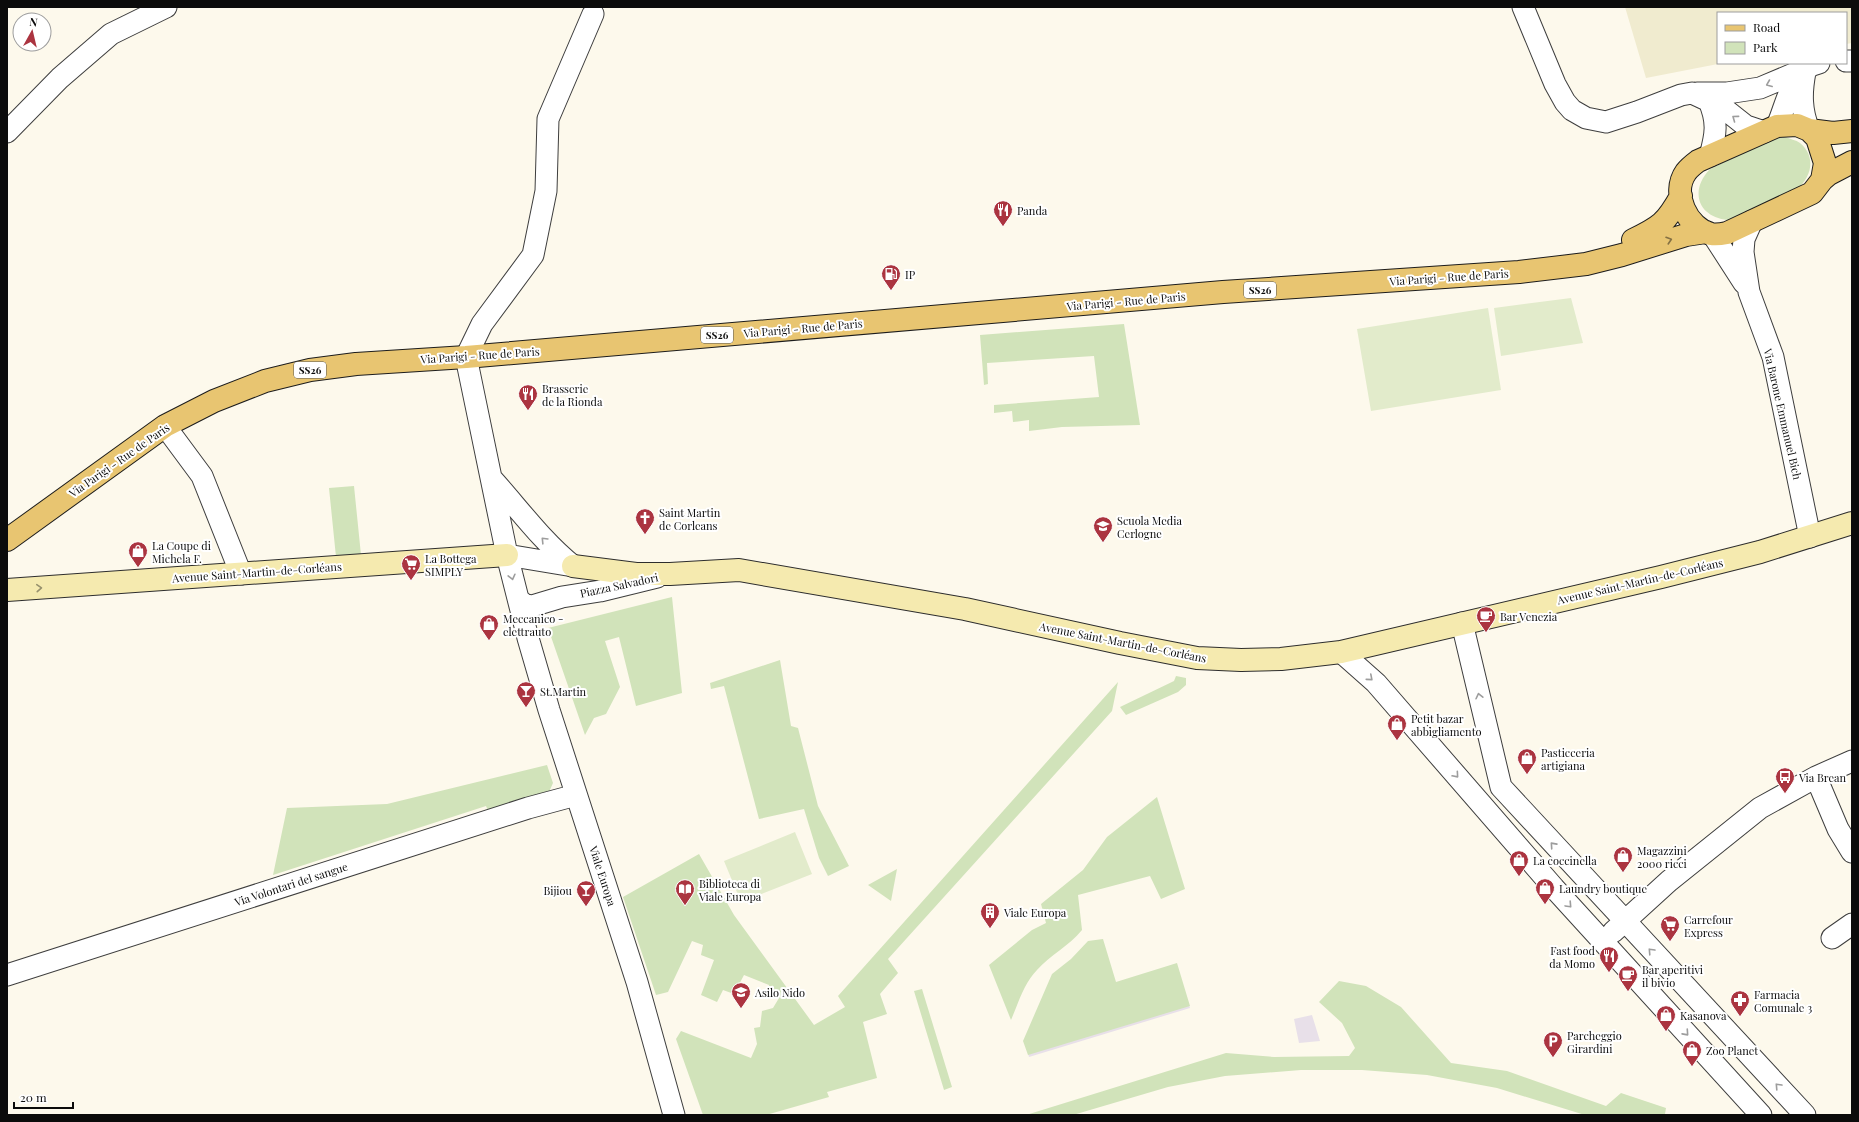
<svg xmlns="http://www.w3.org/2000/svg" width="1859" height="1122" font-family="'Playfair Display',serif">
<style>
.industrial{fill:#e8e0e9}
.farmland{fill:#f0ebcf}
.green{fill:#d1e3ba}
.pitch{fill:#e2ebcb}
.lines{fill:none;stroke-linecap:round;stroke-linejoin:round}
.street-casing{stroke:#3e3e3e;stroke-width:23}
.secondary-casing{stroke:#2d2d2d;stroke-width:24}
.primary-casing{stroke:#1c1c1c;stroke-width:24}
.street{stroke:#fff;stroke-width:21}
.secondary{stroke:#f5eaaf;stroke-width:22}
.primary{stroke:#e8c571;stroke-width:22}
.oneway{stroke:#9d9d9d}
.oneway2{stroke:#857143}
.oneway3{stroke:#97916d}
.labels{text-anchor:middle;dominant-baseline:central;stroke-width:4;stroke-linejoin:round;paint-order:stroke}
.shield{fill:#fff;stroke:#545454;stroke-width:1}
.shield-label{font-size:10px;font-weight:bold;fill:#0b0b0b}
.poi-label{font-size:11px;fill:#0b0b0b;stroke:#fff;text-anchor:start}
.street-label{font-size:11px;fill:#0b0b0b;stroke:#fff}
</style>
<rect width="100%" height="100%" fill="#fdf9ec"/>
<!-- industrial -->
<path class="industrial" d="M1189 1005 1190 1008 1029 1057 1028 1053Z
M1312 1015 1320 1041 1299 1043 1294 1019Z"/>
<!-- farmland -->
<path class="farmland" d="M1625 7H1852V43L1846 44V13H1718V63H1723L1646 78Z"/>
<!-- green -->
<path class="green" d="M1785 137C1790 139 1796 140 1800 143 1817 157 1811 178 1797 189L1728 220C1698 217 1689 191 1710 169L1774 138Z
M1124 324 1140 425 1062 427 1029 431V420L1013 422 1012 411 994 413V405L1099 397 1094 356 987 363 988 384 984 385 980 335Z
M354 486 361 555 336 557 329 488Z
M672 597 682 693 636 706 619 637 605 641 620 687 606 714 594 718 585 735 548 628Z
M780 660 791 726 798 728 818 806 849 866 828 876 819 858 804 809 759 819 724 686 711 689 710 683Z
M1176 676 1186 678V685L1178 692 1126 715 1120 707 1174 681Z
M1118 682 1112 711 888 959 898 973 880 994 887 1014 863 1022 877 1078 827 1092 829 1097 766 1115H703L676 1039 681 1031 751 1058 757 1044 754 1028 760 1027 762 1011 773 1008 779 998 769 993V985L744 975 734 994 723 990 717 1002 701 995 714 960 701 955 703 945 692 941 668 992 656 995 623 897 699 854 734 915 814 1025 845 1007 838 996Z
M547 765 553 783 549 792 489 813 486 806 273 875 287 808 387 804Z
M1157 797 1185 889 1161 899 1150 876 1078 895 1082 930C1069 946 1050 955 1037 970 1024 983 1018 1004 1011 1020L989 965 1032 930 1046 923 1041 904 1083 870 1107 837Z
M897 869 891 901 868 885Z
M1103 939 1116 982 1177 963 1190 1006 1028 1055 1023 1041 1052 974 1071 959 1088 941Z
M1339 981 1366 986 1401 1007 1451 1063 1507 1071 1606 1106 1621 1093 1666 1108 1665 1114 1666 1115H1585L1497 1088 1427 1075 1362 1070H1301L1225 1076 1168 1087 1073 1115H1026L1226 1053 1274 1057 1349 1056 1355 1048 1342 1023 1319 1002Z
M922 989 952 1087 944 1090 914 991Z"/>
<!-- pitch -->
<path class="pitch" d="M1571 298 1583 343 1501 356 1494 308Z
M1488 308 1501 390 1371 411 1357 329Z
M795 832 812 874 741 902 724 861Z"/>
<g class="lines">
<defs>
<path id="street" d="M1523 7 1555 84 1565 102 1572 110 1586 118 1606 122 1637 112 1681 95 1692 93 1722 107 1746 126 1764 132
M593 14 548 119 546 191 533 255 482 324 466 357 507 555 528 638 549 710 637 982 674 1115
M1846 61H1852
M1805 72C1801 93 1801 110 1809 130
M1697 93H1727L1760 88 1805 69
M1709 101C1718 122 1716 134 1710 156
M1777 126C1787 104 1791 69 1819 63
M7 132 60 78 111 34 166 7
M1752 221 1744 239 1743 252 1749 292 1773 357 1810 537
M1713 235 1744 283
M165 426 202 476 241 574
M492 479C519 509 542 541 573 566
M507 555 573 566
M518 599 525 605 532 606 562 597 600 591 657 577
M1462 623 1501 787 1805 1115
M1341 652 1376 683 1554 888 1761 1115
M1816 777 1838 829 1852 852
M1613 932 1669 881 1760 808 1816 777 1852 761
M1832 938 1852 924
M7 975 528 808 576 795"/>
<path id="secondary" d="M573 566 636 574H670L739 570 965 609 1120 643 1197 658 1241 660 1281 659 1341 652 1661 577 1760 552 1852 523
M7 590 507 555"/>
<path id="primary" d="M1797 125 1809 130 1817 138 1825 163 1822 180 1812 193 1727 233C1722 234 1716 235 1711 234 1687 228 1671 193 1686 172 1689 168 1694 164 1698 161L1777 126Z
M1809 130 1833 133 1852 131
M1822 180 1829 174 1852 162
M1633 240C1660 227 1666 223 1681 196
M7 540 165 426 214 401 265 381 310 370 356 364 466 357 1223 292 1519 272 1586 264 1622 255 1686 235 1706 232"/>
</defs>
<!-- street casing -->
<use href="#street" class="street-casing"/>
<!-- secondary casing -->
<use href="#secondary" class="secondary-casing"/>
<!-- primary casing -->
<use href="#primary" class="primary-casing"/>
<!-- street -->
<use href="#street" class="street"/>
<!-- secondary -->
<use href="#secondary" class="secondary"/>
<!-- primary -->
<use href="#primary" class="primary"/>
</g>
<!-- one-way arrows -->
<defs><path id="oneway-chevron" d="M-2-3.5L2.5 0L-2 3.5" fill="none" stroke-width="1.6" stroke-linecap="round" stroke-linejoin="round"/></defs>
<g class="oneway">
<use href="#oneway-chevron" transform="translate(1769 84) rotate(158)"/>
<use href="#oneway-chevron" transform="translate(1735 118) rotate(-144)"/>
<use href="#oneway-chevron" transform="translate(544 540) rotate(-134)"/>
<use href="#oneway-chevron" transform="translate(512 577) rotate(76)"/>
<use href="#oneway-chevron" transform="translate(1370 678) rotate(41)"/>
<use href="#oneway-chevron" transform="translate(1479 696) rotate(-103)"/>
<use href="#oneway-chevron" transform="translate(1456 775) rotate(49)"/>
<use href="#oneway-chevron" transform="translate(1553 845) rotate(-132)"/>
<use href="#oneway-chevron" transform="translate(1569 905) rotate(47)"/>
<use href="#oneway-chevron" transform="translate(1651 951) rotate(-133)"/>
<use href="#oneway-chevron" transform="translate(1686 1033) rotate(48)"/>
<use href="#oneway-chevron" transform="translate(1778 1086) rotate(-133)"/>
</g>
<use class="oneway2" href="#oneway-chevron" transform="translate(1669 240) rotate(-18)"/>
<use class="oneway3" href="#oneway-chevron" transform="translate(39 588) rotate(-4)"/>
<!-- icons -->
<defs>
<symbol id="restaurant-pin" viewBox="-11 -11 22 30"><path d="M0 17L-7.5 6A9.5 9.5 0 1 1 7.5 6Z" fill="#ab3440" stroke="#fff"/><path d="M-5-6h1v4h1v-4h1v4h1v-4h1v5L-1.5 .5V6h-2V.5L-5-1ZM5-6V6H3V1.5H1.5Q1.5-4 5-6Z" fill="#fff"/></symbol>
<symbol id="fuel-pin" viewBox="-11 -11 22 30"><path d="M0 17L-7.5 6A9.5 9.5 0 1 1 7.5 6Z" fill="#ab3440" stroke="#fff"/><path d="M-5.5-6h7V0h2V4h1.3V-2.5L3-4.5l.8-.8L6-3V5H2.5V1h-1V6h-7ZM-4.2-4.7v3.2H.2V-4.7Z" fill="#fff"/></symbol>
<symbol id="church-pin" viewBox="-11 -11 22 30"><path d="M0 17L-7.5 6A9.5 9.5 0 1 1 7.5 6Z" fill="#ab3440" stroke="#fff"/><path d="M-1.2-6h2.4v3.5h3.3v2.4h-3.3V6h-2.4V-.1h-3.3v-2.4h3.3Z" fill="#fff"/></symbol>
<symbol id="school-pin" viewBox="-11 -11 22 30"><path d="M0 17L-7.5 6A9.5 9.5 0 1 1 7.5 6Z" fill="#ab3440" stroke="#fff"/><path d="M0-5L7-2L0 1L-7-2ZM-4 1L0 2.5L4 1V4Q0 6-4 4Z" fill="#fff"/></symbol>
<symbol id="shop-pin" viewBox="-11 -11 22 30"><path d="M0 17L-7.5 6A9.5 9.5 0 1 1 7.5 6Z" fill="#ab3440" stroke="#fff"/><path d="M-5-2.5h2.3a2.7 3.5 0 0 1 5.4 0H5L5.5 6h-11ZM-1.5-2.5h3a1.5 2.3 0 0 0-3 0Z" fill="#fff"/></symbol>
<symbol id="supermarket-pin" viewBox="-11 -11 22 30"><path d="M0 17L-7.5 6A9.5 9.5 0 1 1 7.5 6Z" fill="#ab3440" stroke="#fff"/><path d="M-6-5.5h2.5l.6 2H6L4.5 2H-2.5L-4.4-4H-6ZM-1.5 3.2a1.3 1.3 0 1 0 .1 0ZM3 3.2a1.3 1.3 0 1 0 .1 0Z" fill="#fff"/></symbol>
<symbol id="cafe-pin" viewBox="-11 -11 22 30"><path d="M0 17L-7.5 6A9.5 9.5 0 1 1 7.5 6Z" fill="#ab3440" stroke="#fff"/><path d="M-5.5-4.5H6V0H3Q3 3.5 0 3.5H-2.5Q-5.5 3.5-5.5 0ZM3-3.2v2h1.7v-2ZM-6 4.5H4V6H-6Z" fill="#fff"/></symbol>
<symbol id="bar-pin" viewBox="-11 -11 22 30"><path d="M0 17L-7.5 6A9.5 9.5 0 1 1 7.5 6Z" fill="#ab3440" stroke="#fff"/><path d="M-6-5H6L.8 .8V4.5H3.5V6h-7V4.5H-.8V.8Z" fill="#fff"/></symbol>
<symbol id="bus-pin" viewBox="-11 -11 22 30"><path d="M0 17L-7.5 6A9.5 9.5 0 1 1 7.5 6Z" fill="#ab3440" stroke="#fff"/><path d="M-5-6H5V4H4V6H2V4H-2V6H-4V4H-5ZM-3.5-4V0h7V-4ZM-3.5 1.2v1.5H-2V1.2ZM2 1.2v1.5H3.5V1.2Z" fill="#fff"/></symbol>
<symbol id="library-pin" viewBox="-11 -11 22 30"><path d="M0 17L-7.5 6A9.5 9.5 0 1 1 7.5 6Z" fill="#ab3440" stroke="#fff"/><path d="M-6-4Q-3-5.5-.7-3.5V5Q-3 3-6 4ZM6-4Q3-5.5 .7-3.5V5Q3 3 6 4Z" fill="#fff"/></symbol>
<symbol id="building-pin" viewBox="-11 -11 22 30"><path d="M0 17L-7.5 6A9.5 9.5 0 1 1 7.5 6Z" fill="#ab3440" stroke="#fff"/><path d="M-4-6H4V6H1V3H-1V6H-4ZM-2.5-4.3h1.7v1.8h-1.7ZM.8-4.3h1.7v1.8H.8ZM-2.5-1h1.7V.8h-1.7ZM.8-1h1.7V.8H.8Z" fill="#fff"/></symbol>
<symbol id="pharmacy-pin" viewBox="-11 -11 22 30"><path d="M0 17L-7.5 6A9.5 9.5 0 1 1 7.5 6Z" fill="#ab3440" stroke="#fff"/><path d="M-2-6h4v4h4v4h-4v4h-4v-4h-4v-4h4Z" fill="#fff"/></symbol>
<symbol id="parking-pin" viewBox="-11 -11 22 30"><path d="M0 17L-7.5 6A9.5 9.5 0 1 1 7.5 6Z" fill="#ab3440" stroke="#fff"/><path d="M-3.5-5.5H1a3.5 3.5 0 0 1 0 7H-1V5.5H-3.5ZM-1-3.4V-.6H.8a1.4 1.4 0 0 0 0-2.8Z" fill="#fff"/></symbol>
</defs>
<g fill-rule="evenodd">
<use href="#restaurant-pin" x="992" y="199" width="22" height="30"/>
<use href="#fuel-pin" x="880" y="263" width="22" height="30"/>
<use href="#restaurant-pin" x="517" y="383" width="22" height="30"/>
<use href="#church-pin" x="634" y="507" width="22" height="30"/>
<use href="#school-pin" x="1092" y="515" width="22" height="30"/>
<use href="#shop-pin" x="127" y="540" width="22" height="30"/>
<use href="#supermarket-pin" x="400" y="553" width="22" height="30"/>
<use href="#cafe-pin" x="1475" y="605" width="22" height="30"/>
<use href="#shop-pin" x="478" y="613" width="22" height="30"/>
<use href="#bar-pin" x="515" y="680" width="22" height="30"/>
<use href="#shop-pin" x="1386" y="713" width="22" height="30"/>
<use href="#shop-pin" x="1516" y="747" width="22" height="30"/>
<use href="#bus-pin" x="1774" y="766" width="22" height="30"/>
<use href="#shop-pin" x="1612" y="845" width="22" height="30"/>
<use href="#shop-pin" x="1508" y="849" width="22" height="30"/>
<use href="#shop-pin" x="1534" y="877" width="22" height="30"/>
<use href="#library-pin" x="674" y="878" width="22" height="30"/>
<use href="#bar-pin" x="575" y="879" width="22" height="30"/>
<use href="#building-pin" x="979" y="901" width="22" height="30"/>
<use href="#supermarket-pin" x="1659" y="914" width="22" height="30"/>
<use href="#restaurant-pin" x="1598" y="945" width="22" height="30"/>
<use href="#cafe-pin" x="1617" y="964" width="22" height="30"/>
<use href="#school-pin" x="730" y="981" width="22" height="30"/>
<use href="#pharmacy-pin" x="1729" y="989" width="22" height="30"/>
<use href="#shop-pin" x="1655" y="1004" width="22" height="30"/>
<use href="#parking-pin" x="1542" y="1030" width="22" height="30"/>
<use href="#shop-pin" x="1681" y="1039" width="22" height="30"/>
</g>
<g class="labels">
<!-- shield labels -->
<g class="shield">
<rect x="1244" y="282" width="32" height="16" rx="3"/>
<rect x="701" y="327" width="32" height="16" rx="3"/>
<rect x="294" y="362" width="32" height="16" rx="3"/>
</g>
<g class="shield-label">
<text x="1260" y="290">SS26</text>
<text x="717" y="335">SS26</text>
<text x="310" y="370">SS26</text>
</g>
<!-- poi labels -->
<g class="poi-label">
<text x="1017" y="210">Panda</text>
<text x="905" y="274">IP</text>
<text x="542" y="388">Brasserie<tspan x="542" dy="13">de la Rionda</tspan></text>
<text x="659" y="512">Saint Martin<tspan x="659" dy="13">de Corleans</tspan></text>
<text x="1117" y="520">Scuola Media<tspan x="1117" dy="13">Cerlogne</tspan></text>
<text x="152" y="545">La Coupe di<tspan x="152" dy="13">Michela F.</tspan></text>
<text x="425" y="558">La Bottega<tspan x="425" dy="13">SIMPLY</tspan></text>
<text x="1500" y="616">Bar Venezia</text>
<text x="503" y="618">Meccanico -<tspan x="503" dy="13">elettrauto</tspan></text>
<text x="540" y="691">St.Martin</text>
<text x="1411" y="718">Petit bazar<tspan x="1411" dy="13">abbigliamento</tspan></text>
<text x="1541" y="752">Pasticceria<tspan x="1541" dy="13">artigiana</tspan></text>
<text x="1799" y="777">Via Brean</text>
<text x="1637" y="850">Magazzini<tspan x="1637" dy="13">2000 ricci</tspan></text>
<text x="1533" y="860">La coccinella</text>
<text x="699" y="883">Biblioteca di<tspan x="699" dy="13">Viale Europa</tspan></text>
<text x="1559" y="888">Laundry boutique</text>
<text x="572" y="890" text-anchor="end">Bijiou</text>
<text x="1004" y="912">Viale Europa</text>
<text x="1684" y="919">Carrefour<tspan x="1684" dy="13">Express</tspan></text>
<text x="1595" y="950" text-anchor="end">Fast food<tspan x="1595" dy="13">da Momo</tspan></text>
<text x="1642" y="969">Bar aperitivi<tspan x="1642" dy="13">il bivio</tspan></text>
<text x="755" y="992">Asilo Nido</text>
<text x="1754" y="994">Farmacia<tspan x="1754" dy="13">Comunale 3</tspan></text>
<text x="1680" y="1015">Kasanova</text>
<text x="1567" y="1035">Parcheggio<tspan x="1567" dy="13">Girardini</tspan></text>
<text x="1706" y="1050">Zoo Planet</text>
</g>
<!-- street labels -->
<g class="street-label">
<text transform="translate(1449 277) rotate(-4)">Via Parigi - Rue de Paris</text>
<text transform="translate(1126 301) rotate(-5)">Via Parigi - Rue de Paris</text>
<text transform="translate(803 328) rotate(-5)">Via Parigi - Rue de Paris</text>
<text transform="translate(480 355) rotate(-4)">Via Parigi - Rue de Paris</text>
<text transform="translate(1783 414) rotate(77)">Via Barone Emmanuel Bich</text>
<text transform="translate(119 460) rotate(-35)">Via Parigi - Rue de Paris</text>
<text transform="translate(257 572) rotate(-4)">Avenue Saint-Martin-de-Corléans</text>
<text transform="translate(1640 581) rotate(-13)">Avenue Saint-Martin-de-Corléans</text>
<text transform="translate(619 585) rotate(-12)">Piazza Salvadori</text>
<text transform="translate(1123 642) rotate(11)">Avenue Saint-Martin-de-Corléans</text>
<text transform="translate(603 876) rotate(72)">Viale Europa</text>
<text transform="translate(291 884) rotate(-18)">Via Volontari del sangue</text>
</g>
</g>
<!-- border -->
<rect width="1859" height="1122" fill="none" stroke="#0b0b0b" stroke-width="16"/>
<!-- legend -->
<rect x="1717" y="12" width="130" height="52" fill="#ffffff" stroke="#9d9d9d"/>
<rect x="1725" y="25" width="20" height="6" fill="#e8c571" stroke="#9d9d9d"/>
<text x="1753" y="32" font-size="12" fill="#0b0b0b">Road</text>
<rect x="1725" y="42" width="20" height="12" fill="#d1e3ba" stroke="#9d9d9d"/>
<text x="1753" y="52" font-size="12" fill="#0b0b0b">Park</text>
<!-- north arrow -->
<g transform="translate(32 32) rotate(8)"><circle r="19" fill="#ffffff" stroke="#9d9d9d"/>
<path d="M0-3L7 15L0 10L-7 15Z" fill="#ab3440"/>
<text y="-6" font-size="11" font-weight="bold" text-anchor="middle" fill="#0b0b0b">N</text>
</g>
<!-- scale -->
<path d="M14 1102v6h59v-6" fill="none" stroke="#0b0b0b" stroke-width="2"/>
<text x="20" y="1102" font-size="12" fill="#0b0b0b" stroke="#ffffff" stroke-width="3" paint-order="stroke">20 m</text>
</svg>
